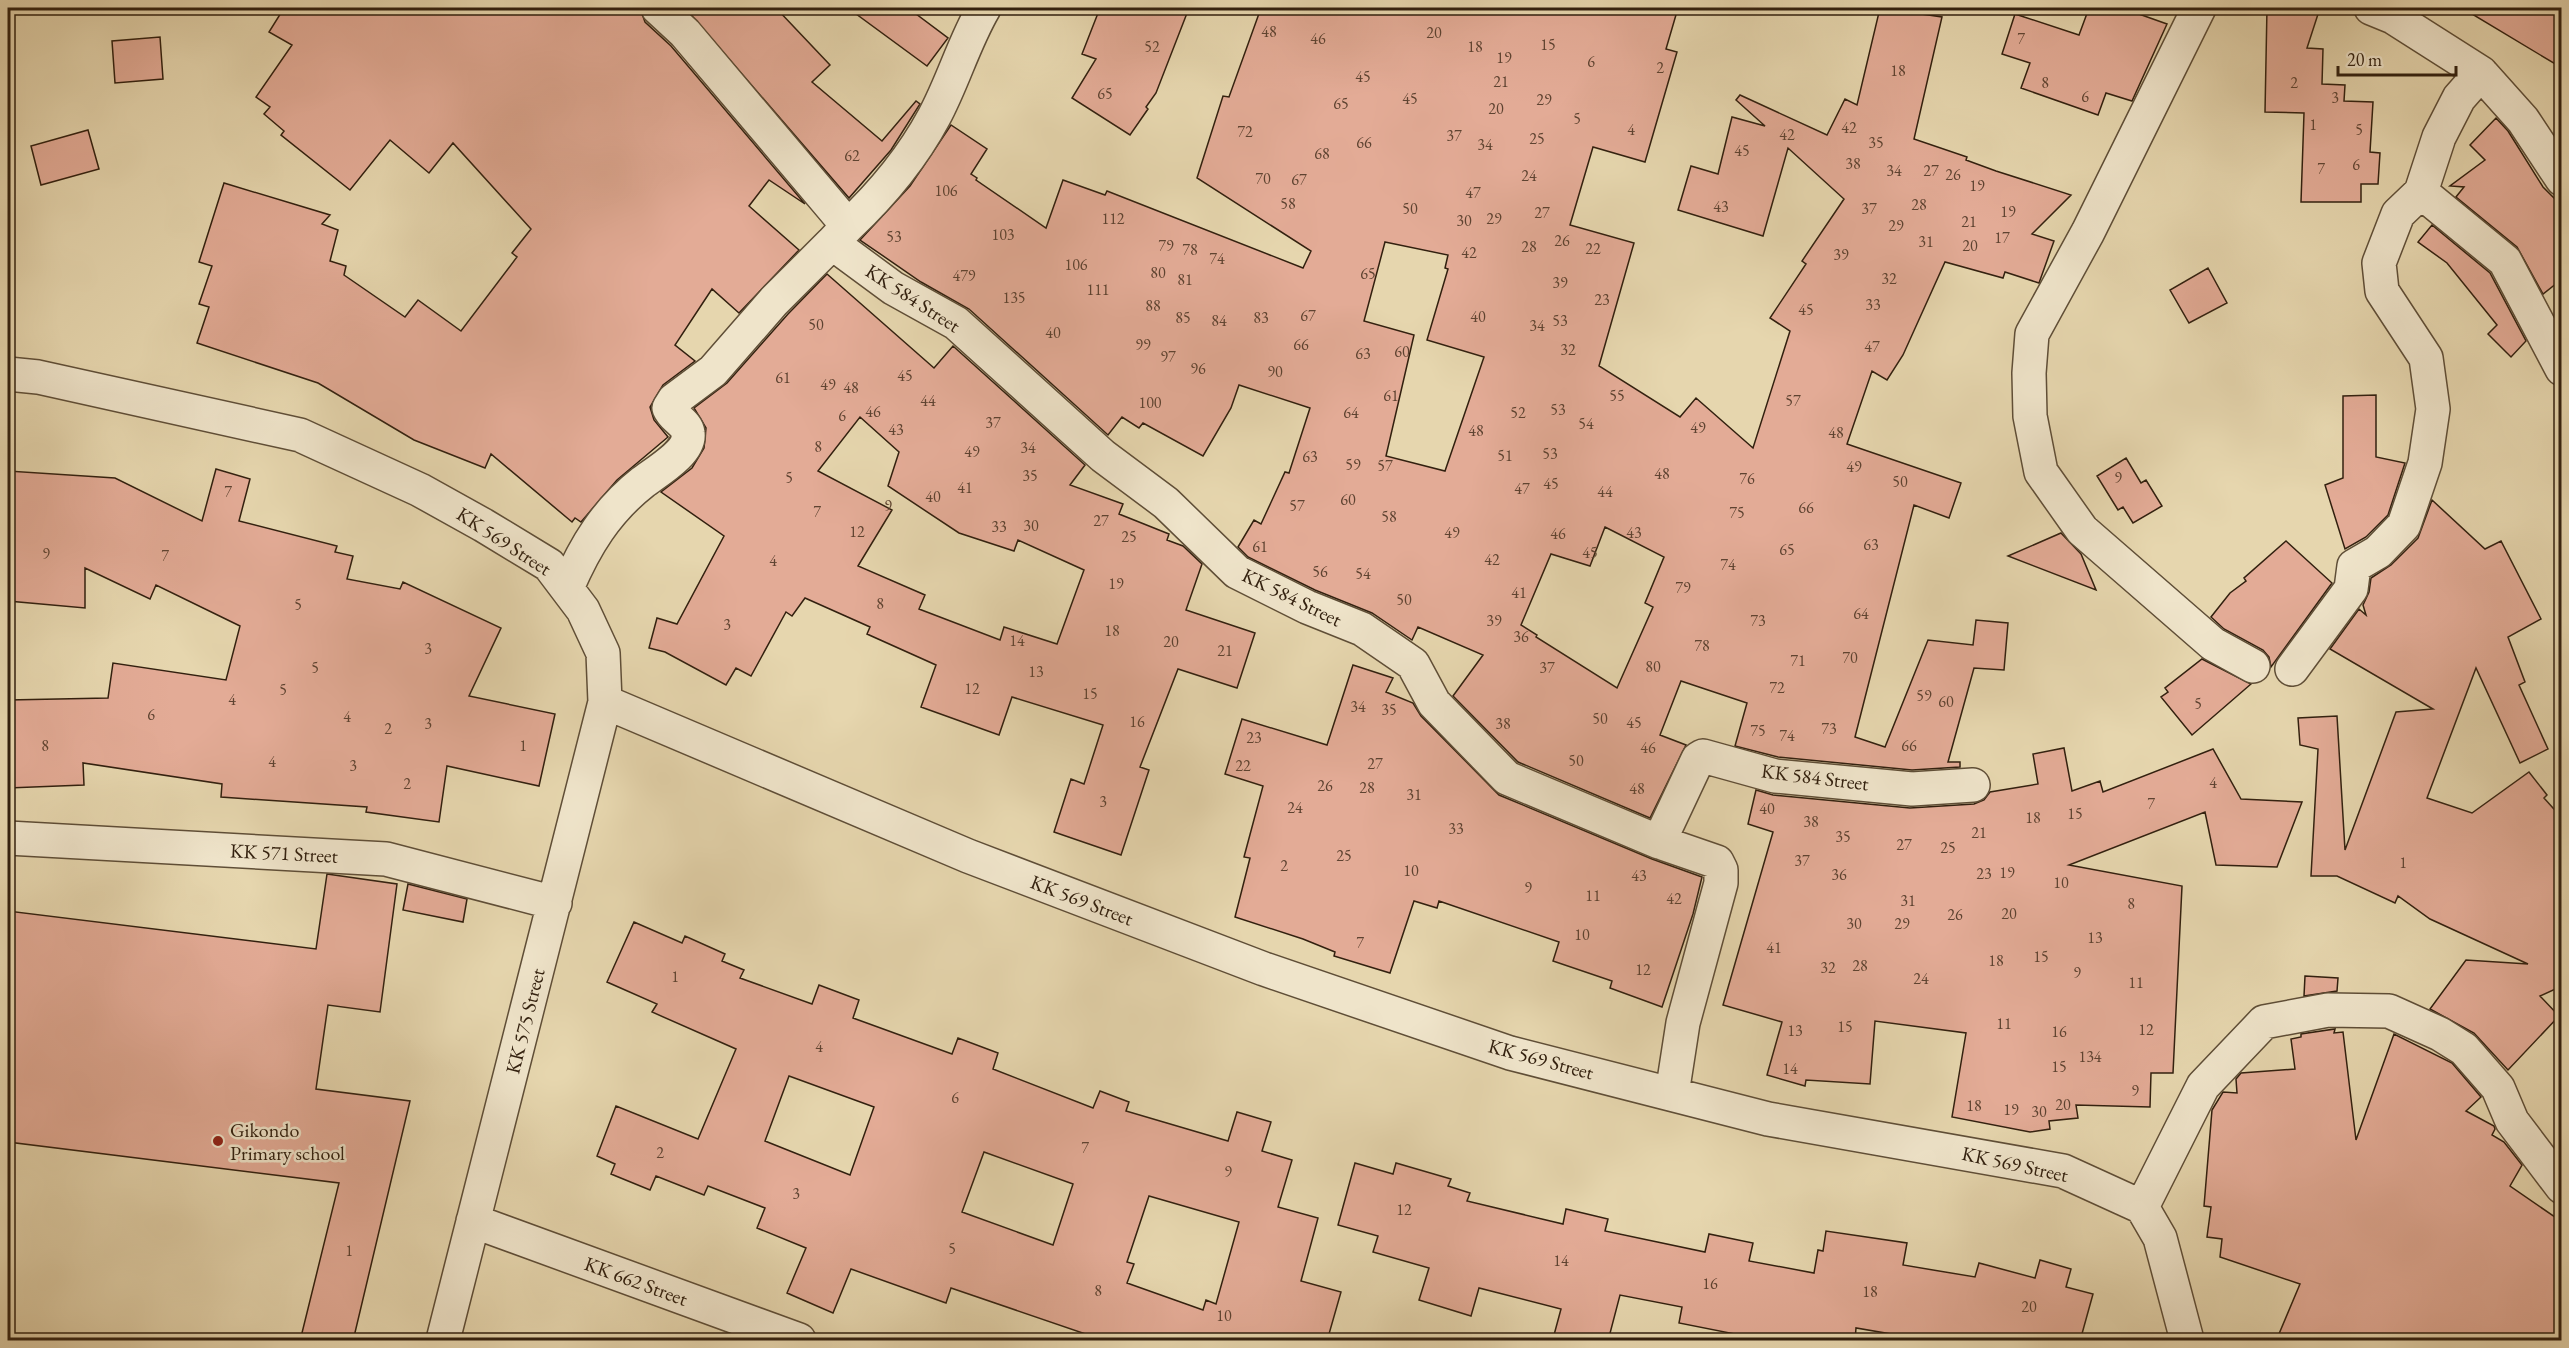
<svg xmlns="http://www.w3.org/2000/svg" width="2569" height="1348" font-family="'EB Garamond',serif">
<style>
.building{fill:#e3ab96;stroke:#32200f;stroke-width:1.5;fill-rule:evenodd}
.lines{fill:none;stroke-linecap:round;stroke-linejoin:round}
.minor-casing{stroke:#5f4e37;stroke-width:36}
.minor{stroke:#efe4ca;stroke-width:33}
.poi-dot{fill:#8f2418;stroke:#efe4ca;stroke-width:2}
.labels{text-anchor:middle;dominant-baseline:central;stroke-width:5;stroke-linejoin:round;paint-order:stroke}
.number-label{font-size:16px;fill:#5e4331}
.street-label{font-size:20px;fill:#32200f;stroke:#efe4ca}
.poi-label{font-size:20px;fill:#32200f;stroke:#efe4ca;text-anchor:start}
</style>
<rect width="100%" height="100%" fill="#e6d6ae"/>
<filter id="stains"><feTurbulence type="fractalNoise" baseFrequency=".00333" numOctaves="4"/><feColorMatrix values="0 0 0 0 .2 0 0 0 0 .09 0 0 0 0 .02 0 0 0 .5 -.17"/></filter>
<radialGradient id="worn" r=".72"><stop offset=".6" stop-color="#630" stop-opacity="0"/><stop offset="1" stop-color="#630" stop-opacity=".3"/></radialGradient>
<!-- building -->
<path class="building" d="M284 8H640L645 22 671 46 805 204 769 180 749 206 799 250 739 313 712 289 675 345 695 361 663 385 650 407 654 420 668 437 617 480 581 522 575 518 572 522 491 454 485 468 414 440 318 383 197 343 209 307 199 304 212 266 199 262 224 183 330 215 322 224 338 230 330 261 346 266 344 275 405 317 418 300 461 331 517 257 512 253 531 229 453 143 429 173 390 140 350 190 281 135 284 131 264 114 270 107 256 97 292 45 269 32Z
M685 8H776L830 65 812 82 882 141 916 101 920 104 891 150 849 198Z
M848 8H908L948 38 927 66Z
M1100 8H1189L1156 93 1146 107 1148 109 1130 135 1072 98 1096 59 1082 54Z
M1261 8H1678L1666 49 1677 52 1645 162 1593 147 1570 225 1634 243 1599 366 1680 417 1696 398 1753 448 1790 331 1770 318 1806 264 1802 261 1844 199 1788 148 1763 236 1678 210 1691 166 1718 174 1732 117 1765 126 1736 100 1740 95 1827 135 1845 99 1857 105 1880 8 1942 17 1914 139 1967 157 1966 160 1996 171 2071 195 2032 234 2054 241 2039 283 2005 272 2003 278 1945 262 1903 355 1887 380 1872 371 1847 444 1961 483 1949 518 1914 505 1855 737 1885 747 1928 640 1973 645 1976 620 2008 623 2004 670 1974 668 1948 762H1960V767L1912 770 1778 757 1735 746 1747 703 1681 681 1660 735 1686 745 1650 818 1518 762 1453 696 1483 655 1418 627 1412 640 1372 613 1315 590 1248 557 1238 547 1254 520 1261 524 1285 472 1289 473 1310 408 1239 385 1231 408 1203 456 1143 423 1139 428 1122 417 1108 435 969 309 921 282 860 240 910 186 951 125 987 149 971 174 977 178 976 180 1046 228 1063 180 1105 195 1107 191 1303 268 1311 251 1197 178 1223 96 1229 97ZM1385 242 1448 255 1445 268 1448 269 1427 340 1484 357 1445 471 1386 456 1414 335 1364 321ZM1605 527 1664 557 1645 603 1653 607 1617 688 1536 637 1537 635 1521 625 1551 554 1590 566Z
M2089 8H2122L2167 24 2132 101 2106 93 2098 115 2021 88 2030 63 2002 54 2015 14 2079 35Z
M2267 8H2320L2307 48 2323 49 2322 84 2345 85 2344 101 2373 102 2370 152 2380 153 2378 184H2361V202H2301L2304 113 2265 112Z
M2462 8H2562V68Z
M160 37 163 79 115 83 112 41Z
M2496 118 2508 131 2543 187 2562 206V279L2543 294 2517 247 2456 197 2464 187 2450 186 2485 160 2470 145Z
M88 130 99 169 41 185 31 146Z
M2432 225 2490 273 2526 341 2511 357 2488 334 2497 325 2447 263 2418 242Z
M2208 268 2227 303 2189 323 2170 290Z
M827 274 934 368 953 346 1085 465 1070 485 1123 504 1119 514 1169 534 1167 540 1183 546 1202 564 1186 610 1255 633 1237 688 1178 669 1140 767 1149 770 1121 855 1054 832 1071 779 1084 784 1103 725 1012 697 999 735 921 707 936 665 867 634 870 627 805 598 792 616 786 612 751 676 736 668 726 685 665 652 649 648 657 618 677 624 724 536 661 492 692 468 704 448 706 428 694 408 727 383 788 314ZM860 417 899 452 888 486 959 533 1014 551 1018 540 1084 570 1057 644 1004 627 1000 640 919 609 925 595 858 566 892 510 818 471Z
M2376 395V457L2405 463 2388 515 2366 537 2345 549 2325 485 2343 478V396Z
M2126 458 2141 483 2146 480 2162 506 2133 523 2123 507 2118 510 2097 476Z
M216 469 250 479 239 521 337 546 335 552 353 556 347 579 400 589 403 582 501 628 469 696 555 714 539 786 447 766 439 822 366 812 367 807 221 797 222 784 83 763 84 785 8 788V700L108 698 113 663 226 680 240 626 156 585 150 599 85 568V608L8 601V471L115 478 202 521Z
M2432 500 2485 549 2501 541 2541 619 2508 637 2525 682 2519 685 2548 749 2520 763 2476 668 2427 798 2472 813 2529 772 2547 795 2544 798 2562 818V986L2540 996 2559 1016 2508 1070 2474 1033 2430 1009 2466 960 2528 964 2430 919 2398 896 2395 903 2337 876H2311L2318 749 2300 745 2298 718 2337 716 2345 850 2396 712 2433 709 2330 649 2359 609 2366 615 2363 605 2369 592 2371 578 2391 565 2418 538Z
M2061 533 2081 554 2096 590 2008 556Z
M2286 541 2332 583 2271 667 2269 657 2263 650 2224 629 2211 617 2230 593 2246 581 2244 578Z
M2202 659 2251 684 2192 735 2161 697 2168 692 2165 688Z
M1353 665 1393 678 1386 692 1413 703 1421 716 1499 795 1652 859 1702 877 1693 914 1662 1007 1610 988 1612 981 1553 961 1559 942 1439 901 1437 908 1414 901 1390 973 1334 956 1335 952 1303 939 1235 917 1250 858 1244 857 1263 786 1225 774 1242 719 1327 745Z
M2064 748 2072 791 2100 781 2103 792 2213 749 2241 799 2302 802 2277 867 2216 865 2205 812 2069 865 2182 886 2173 1073H2151L2150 1107 2076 1105 2078 1118 2049 1121 2050 1129 2030 1132 1952 1117 1966 1033 1875 1021 1870 1084 1806 1080 1805 1086 1767 1075 1782 1022 1723 1005 1773 832 1748 824 1756 790 1773 795 1910 808 1974 804 1984 800 1990 792 2038 784 2033 754Z
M327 874 397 884 380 1012 328 1005 316 1089 410 1101 353 1341H300L339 1183 8 1142V911L316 949Z
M408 884 467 899 463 922 403 910Z
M634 922 682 943 685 936 725 954 722 961 744 970 740 978 812 1004 819 985 859 1000 853 1018 952 1054 958 1038 998 1053 993 1069 1093 1108 1100 1091 1129 1102 1126 1111 1228 1141 1237 1112 1271 1122 1262 1151 1292 1160 1278 1207 1318 1218 1301 1281 1341 1292 1327 1341H1106L951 1288 946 1303 851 1269 833 1313 787 1293 806 1248 757 1228 765 1208 708 1186 704 1195 656 1176 650 1190 611 1174 615 1164 597 1156 616 1106 698 1139 736 1049 652 1012 657 1004 607 982ZM789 1076 874 1107 850 1175 765 1141ZM984 1152 1073 1184 1053 1245 962 1212ZM1149 1196 1239 1222 1216 1304 1206 1300 1203 1310 1127 1283 1134 1264 1127 1262Z
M2305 976 2338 978 2337 991 2304 996Z
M2335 1029 2334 1033 2343 1032 2356 1140 2394 1034 2452 1063 2481 1097 2466 1111 2494 1126 2495 1129 2492 1135 2504 1142 2522 1165 2510 1186 2562 1222V1326L2554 1341H2276L2300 1284 2220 1257 2222 1239 2207 1237 2211 1207 2204 1206 2212 1110 2223 1092 2237 1093 2236 1079 2241 1073 2295 1069 2291 1039 2301 1037V1034Z
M1355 1163 1393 1174 1396 1163 1451 1179 1448 1186 1470 1193 1467 1201 1563 1224 1566 1209 1608 1219 1605 1231 1705 1252 1709 1234 1753 1243 1749 1261 1814 1273 1818 1250 1823 1251 1826 1231 1907 1243 1903 1265 1975 1277 1979 1263 2035 1278 2040 1260 2071 1269 2066 1287 2093 1294 2080 1341H1932L1856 1328 1855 1341H1733L1735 1334 1679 1323 1682 1307 1620 1295 1608 1341H1575L1554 1335 1561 1309 1479 1288 1471 1316 1419 1300 1429 1268 1373 1252 1378 1236 1338 1225Z"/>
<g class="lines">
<defs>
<path id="minor" d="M658 8 685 33 848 226 832 243 893 288 956 323 1103 456 1166 503 1237 572 1307 607 1362 629 1413 664 1434 703 1507 778 1659 842 1698 759 1703 756 1775 776 1912 789 1973 785
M2199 8 2088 232 2032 334 2029 373 2030 416 2041 472 2082 530 2213 644 2253 666
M2371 8 2393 17 2481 73 2523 120 2562 179
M2421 192 2505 261 2562 369
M848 226C882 194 912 158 934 117 953 82 964 42 984 8
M8 374 38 377 300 435 420 490 483 525 549 565 583 610 603 653 605 702 968 856 1264 969 1510 1053 1768 1119 2063 1171 2142 1207 2160 1238 2187 1340
M567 588C585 546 606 511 643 482 656 472 691 452 688 433 687 423 673 418 669 408L674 400 713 371 774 301 832 243
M2292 669 2351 589 2354 566 2378 552 2404 525 2425 463 2433 409 2426 358 2382 291 2379 263 2398 214 2421 192 2439 137 2459 98 2481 73
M8 838 386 859 555 903
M1659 842 1717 862 1721 870V883L1683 1023 1672 1094
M2142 1207 2203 1086 2264 1022 2328 1010 2389 1011 2440 1034 2464 1049 2498 1088 2512 1121 2562 1187
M473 1221 799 1340
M443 1340 605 702"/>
</defs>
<!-- minor casing -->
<use href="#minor" class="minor-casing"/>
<!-- minor -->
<use href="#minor" class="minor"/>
</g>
<!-- markers -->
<circle class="poi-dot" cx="218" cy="1141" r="6"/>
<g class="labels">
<!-- number labels -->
<g class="number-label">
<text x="1269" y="31">48</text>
<text x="1434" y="32">20</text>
<text x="1318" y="38">46</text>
<text x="2021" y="38">7</text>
<text x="1548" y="44">15</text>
<text x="1152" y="46">52</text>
<text x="1475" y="46">18</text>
<text x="1504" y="57">19</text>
<text x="1591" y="61">6</text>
<text x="1660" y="67">2</text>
<text x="1898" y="70">18</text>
<text x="1363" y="76">45</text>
<text x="1501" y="81">21</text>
<text x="2045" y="82">8</text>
<text x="2294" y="82">2</text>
<text x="1105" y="93">65</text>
<text x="2085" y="96">6</text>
<text x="2335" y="97">3</text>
<text x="1410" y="98">45</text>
<text x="1544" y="99">29</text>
<text x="1341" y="103">65</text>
<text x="1496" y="108">20</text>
<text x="1577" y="118">5</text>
<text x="2313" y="124">1</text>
<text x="1849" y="127">42</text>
<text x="1631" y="129">4</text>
<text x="2359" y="129">5</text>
<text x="1245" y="131">72</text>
<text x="1787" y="134">42</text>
<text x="1454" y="135">37</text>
<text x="1537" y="138">25</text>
<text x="1364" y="142">66</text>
<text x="1876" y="142">35</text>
<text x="1485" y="144">34</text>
<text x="1742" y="150">45</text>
<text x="1322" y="153">68</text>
<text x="852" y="155">62</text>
<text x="1853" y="163">38</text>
<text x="2356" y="164">6</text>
<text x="2321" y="168">7</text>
<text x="1894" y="170">34</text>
<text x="1931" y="170">27</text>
<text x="1953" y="174">26</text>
<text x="1529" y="175">24</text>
<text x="1263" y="178">70</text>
<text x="1299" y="179">67</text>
<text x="1977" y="185">19</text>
<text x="946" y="190">106</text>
<text x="1473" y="192">47</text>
<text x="1288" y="203">58</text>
<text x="1919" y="204">28</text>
<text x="1721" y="206">43</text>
<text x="1410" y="208">50</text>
<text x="1869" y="208">37</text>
<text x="2008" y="211">19</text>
<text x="1542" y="212">27</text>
<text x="1113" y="218">112</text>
<text x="1494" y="218">29</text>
<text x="1464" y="220">30</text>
<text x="1969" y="221">21</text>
<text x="1896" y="225">29</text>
<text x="1003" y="234">103</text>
<text x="894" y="236">53</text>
<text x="2002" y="237">17</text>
<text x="1562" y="240">26</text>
<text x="1926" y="241">31</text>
<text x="1166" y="245">79</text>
<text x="1970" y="245">20</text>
<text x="1529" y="246">28</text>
<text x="1593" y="248">22</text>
<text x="1190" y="249">78</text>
<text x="1469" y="252">42</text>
<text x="1841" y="254">39</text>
<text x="1217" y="258">74</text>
<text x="1076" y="264">106</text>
<text x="1158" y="272">80</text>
<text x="1368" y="273">65</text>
<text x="964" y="275">479</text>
<text x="1889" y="278">32</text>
<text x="1185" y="279">81</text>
<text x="1560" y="282">39</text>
<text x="1098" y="289">111</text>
<text x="1014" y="297">135</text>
<text x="1602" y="299">23</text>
<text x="1873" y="304">33</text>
<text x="1153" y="305">88</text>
<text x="1806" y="309">45</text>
<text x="1308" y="315">67</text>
<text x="1478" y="316">40</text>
<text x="1183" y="317">85</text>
<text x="1261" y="317">83</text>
<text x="1219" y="320">84</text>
<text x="1560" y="320">53</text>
<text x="816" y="324">50</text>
<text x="1537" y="325">34</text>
<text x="1053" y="332">40</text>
<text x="1143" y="344">99</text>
<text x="1301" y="344">66</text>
<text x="1872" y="346">47</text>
<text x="1568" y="349">32</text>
<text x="1402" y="351">60</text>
<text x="1363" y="353">63</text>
<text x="1168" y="356">97</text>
<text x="1198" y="368">96</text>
<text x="1275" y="371">90</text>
<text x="905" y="375">45</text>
<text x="783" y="377">61</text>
<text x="828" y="384">49</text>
<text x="851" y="387">48</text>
<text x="1391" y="395">61</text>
<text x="1617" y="395">55</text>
<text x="928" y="400">44</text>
<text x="1793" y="400">57</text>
<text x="1150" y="402">100</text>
<text x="1558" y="409">53</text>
<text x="873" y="411">46</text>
<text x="1351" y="412">64</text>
<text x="1518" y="412">52</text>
<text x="842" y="415">6</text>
<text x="993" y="422">37</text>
<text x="1586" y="423">54</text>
<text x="1698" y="427">49</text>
<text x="896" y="429">43</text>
<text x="1476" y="430">48</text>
<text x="1836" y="432">48</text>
<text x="818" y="446">8</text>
<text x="1028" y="447">34</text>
<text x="972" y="451">49</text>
<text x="1550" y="453">53</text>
<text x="1505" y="455">51</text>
<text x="1310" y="456">63</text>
<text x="1353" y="464">59</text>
<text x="1385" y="465">57</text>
<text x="1854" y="466">49</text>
<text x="1662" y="473">48</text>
<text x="1030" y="475">35</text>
<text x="789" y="477">5</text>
<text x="2118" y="477">9</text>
<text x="1747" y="478">76</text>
<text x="1900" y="481">50</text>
<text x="1551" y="483">45</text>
<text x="965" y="487">41</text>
<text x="1522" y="488">47</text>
<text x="228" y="491">7</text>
<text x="1605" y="491">44</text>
<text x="933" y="496">40</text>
<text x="1348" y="499">60</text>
<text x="888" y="505">9</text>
<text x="1297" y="505">57</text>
<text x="1806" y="507">66</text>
<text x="817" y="511">7</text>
<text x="1737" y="512">75</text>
<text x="1389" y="516">58</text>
<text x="1101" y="520">27</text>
<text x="1031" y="525">30</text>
<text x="999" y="526">33</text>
<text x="857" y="531">12</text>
<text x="1452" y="532">49</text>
<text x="1634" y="532">43</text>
<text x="1558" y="533">46</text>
<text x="1129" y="536">25</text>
<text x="1871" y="544">63</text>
<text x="1260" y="546">61</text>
<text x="1787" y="549">65</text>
<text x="1590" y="552">45</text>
<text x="46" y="553">9</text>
<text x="165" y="555">7</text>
<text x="1492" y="559">42</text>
<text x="773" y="560">4</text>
<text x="1728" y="564">74</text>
<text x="1320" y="571">56</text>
<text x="1363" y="573">54</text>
<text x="1116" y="583">19</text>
<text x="1683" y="587">79</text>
<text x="1519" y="592">41</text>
<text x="1404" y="599">50</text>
<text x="880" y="603">8</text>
<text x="298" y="604">5</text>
<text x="1861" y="613">64</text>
<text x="1494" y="620">39</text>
<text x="1758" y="620">73</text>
<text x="727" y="624">3</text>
<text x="1112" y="630">18</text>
<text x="1521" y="636">36</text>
<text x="1017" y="640">14</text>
<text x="1171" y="641">20</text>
<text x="1702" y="645">78</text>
<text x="428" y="648">3</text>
<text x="1225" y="650">21</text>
<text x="1850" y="657">70</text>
<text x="1798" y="660">71</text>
<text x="1653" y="666">80</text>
<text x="315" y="667">5</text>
<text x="1547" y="667">37</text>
<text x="1036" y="671">13</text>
<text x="1777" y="687">72</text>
<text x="972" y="688">12</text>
<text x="283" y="689">5</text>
<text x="1090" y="693">15</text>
<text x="1924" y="695">59</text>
<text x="232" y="699">4</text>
<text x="1946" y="701">60</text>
<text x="2198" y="703">5</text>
<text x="1358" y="706">34</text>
<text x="1389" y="709">35</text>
<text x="151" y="714">6</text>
<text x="347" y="716">4</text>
<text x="1600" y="718">50</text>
<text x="1137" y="721">16</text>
<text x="1634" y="722">45</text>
<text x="428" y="723">3</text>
<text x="1503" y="723">38</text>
<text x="388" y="728">2</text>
<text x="1829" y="728">73</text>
<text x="1758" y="730">75</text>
<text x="1787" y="735">74</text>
<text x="1254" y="737">23</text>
<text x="45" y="745">8</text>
<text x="523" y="745">1</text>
<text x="1909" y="745">66</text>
<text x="1648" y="747">46</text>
<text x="1576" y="760">50</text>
<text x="272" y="761">4</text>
<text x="1375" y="763">27</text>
<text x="353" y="765">3</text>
<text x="1243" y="765">22</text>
<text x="2213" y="782">4</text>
<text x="407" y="783">2</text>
<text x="1325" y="785">26</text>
<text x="1367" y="787">28</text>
<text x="1637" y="788">48</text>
<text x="1414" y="794">31</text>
<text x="1103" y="801">3</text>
<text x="2151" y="803">7</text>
<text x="1295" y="807">24</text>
<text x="1767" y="808">40</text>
<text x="2075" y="813">15</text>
<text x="2033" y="817">18</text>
<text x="1811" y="821">38</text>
<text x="1456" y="828">33</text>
<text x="1979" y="832">21</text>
<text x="1843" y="836">35</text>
<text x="1904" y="844">27</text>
<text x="1948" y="847">25</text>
<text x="1344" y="855">25</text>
<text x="1802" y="860">37</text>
<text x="2403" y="862">1</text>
<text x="1284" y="865">2</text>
<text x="1411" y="870">10</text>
<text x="2007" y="872">19</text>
<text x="1984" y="873">23</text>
<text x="1839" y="874">36</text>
<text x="1639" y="875">43</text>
<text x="2061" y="882">10</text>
<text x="1528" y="887">9</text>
<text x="1593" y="895">11</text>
<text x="1674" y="898">42</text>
<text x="1908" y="900">31</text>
<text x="2131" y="903">8</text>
<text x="2009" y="913">20</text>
<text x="1955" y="914">26</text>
<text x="1854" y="923">30</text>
<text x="1902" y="923">29</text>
<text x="1582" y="934">10</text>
<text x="2095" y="937">13</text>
<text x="1360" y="942">7</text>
<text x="1774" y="947">41</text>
<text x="2041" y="956">15</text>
<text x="1996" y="960">18</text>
<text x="1860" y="965">28</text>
<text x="1828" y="967">32</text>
<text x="1643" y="969">12</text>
<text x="2077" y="972">9</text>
<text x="675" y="976">1</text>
<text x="1921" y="978">24</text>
<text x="2136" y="982">11</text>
<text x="2004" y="1023">11</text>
<text x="1845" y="1026">15</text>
<text x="2146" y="1029">12</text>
<text x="1795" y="1030">13</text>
<text x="2059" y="1031">16</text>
<text x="819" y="1046">4</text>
<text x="2090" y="1056">134</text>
<text x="2059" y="1066">15</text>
<text x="1790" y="1068">14</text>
<text x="2135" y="1090">9</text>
<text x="955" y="1097">6</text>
<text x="2063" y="1104">20</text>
<text x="1974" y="1105">18</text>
<text x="2011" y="1109">19</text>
<text x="2039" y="1111">30</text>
<text x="1085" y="1147">7</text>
<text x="660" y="1152">2</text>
<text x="1228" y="1171">9</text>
<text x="796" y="1193">3</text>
<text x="1404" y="1209">12</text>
<text x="952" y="1248">5</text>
<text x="349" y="1250">1</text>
<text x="1561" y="1260">14</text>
<text x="1710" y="1283">16</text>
<text x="1098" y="1290">8</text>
<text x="1870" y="1291">18</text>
<text x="2029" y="1306">20</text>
<text x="1224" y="1315">10</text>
</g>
<!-- street labels -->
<g class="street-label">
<text transform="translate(913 298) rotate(33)">KK 584 Street</text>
<text transform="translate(504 541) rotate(33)">KK 569 Street</text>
<text transform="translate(1292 597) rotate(26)">KK 584 Street</text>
<text transform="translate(1815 777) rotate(7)">KK 584 Street</text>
<text transform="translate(284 853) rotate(3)">KK 571 Street</text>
<text transform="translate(1082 900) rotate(21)">KK 569 Street</text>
<text transform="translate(525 1021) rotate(-76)">KK 575 Street</text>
<text transform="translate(1541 1059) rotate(15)">KK 569 Street</text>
<text transform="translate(2015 1164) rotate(12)">KK 569 Street</text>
<text transform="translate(636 1281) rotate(20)">KK 662 Street</text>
</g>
<!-- poi labels -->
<g class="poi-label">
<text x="230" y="1130">Gikondo<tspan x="230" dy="23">Primary school</tspan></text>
</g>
</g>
<!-- margin -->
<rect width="2569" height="1348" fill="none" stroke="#e6d6ae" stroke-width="30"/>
<rect x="9" y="9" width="2551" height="1330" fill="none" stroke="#32200f" stroke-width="3"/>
<rect x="15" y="15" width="2539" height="1318" fill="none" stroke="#32200f" stroke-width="1.5"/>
<!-- scale -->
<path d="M2338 66v9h118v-9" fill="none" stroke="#32200f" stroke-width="3"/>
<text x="2347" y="66" font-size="18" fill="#32200f" stroke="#efe4ca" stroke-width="4.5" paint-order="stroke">20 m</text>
<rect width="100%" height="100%" filter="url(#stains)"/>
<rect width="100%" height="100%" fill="url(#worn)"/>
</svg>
